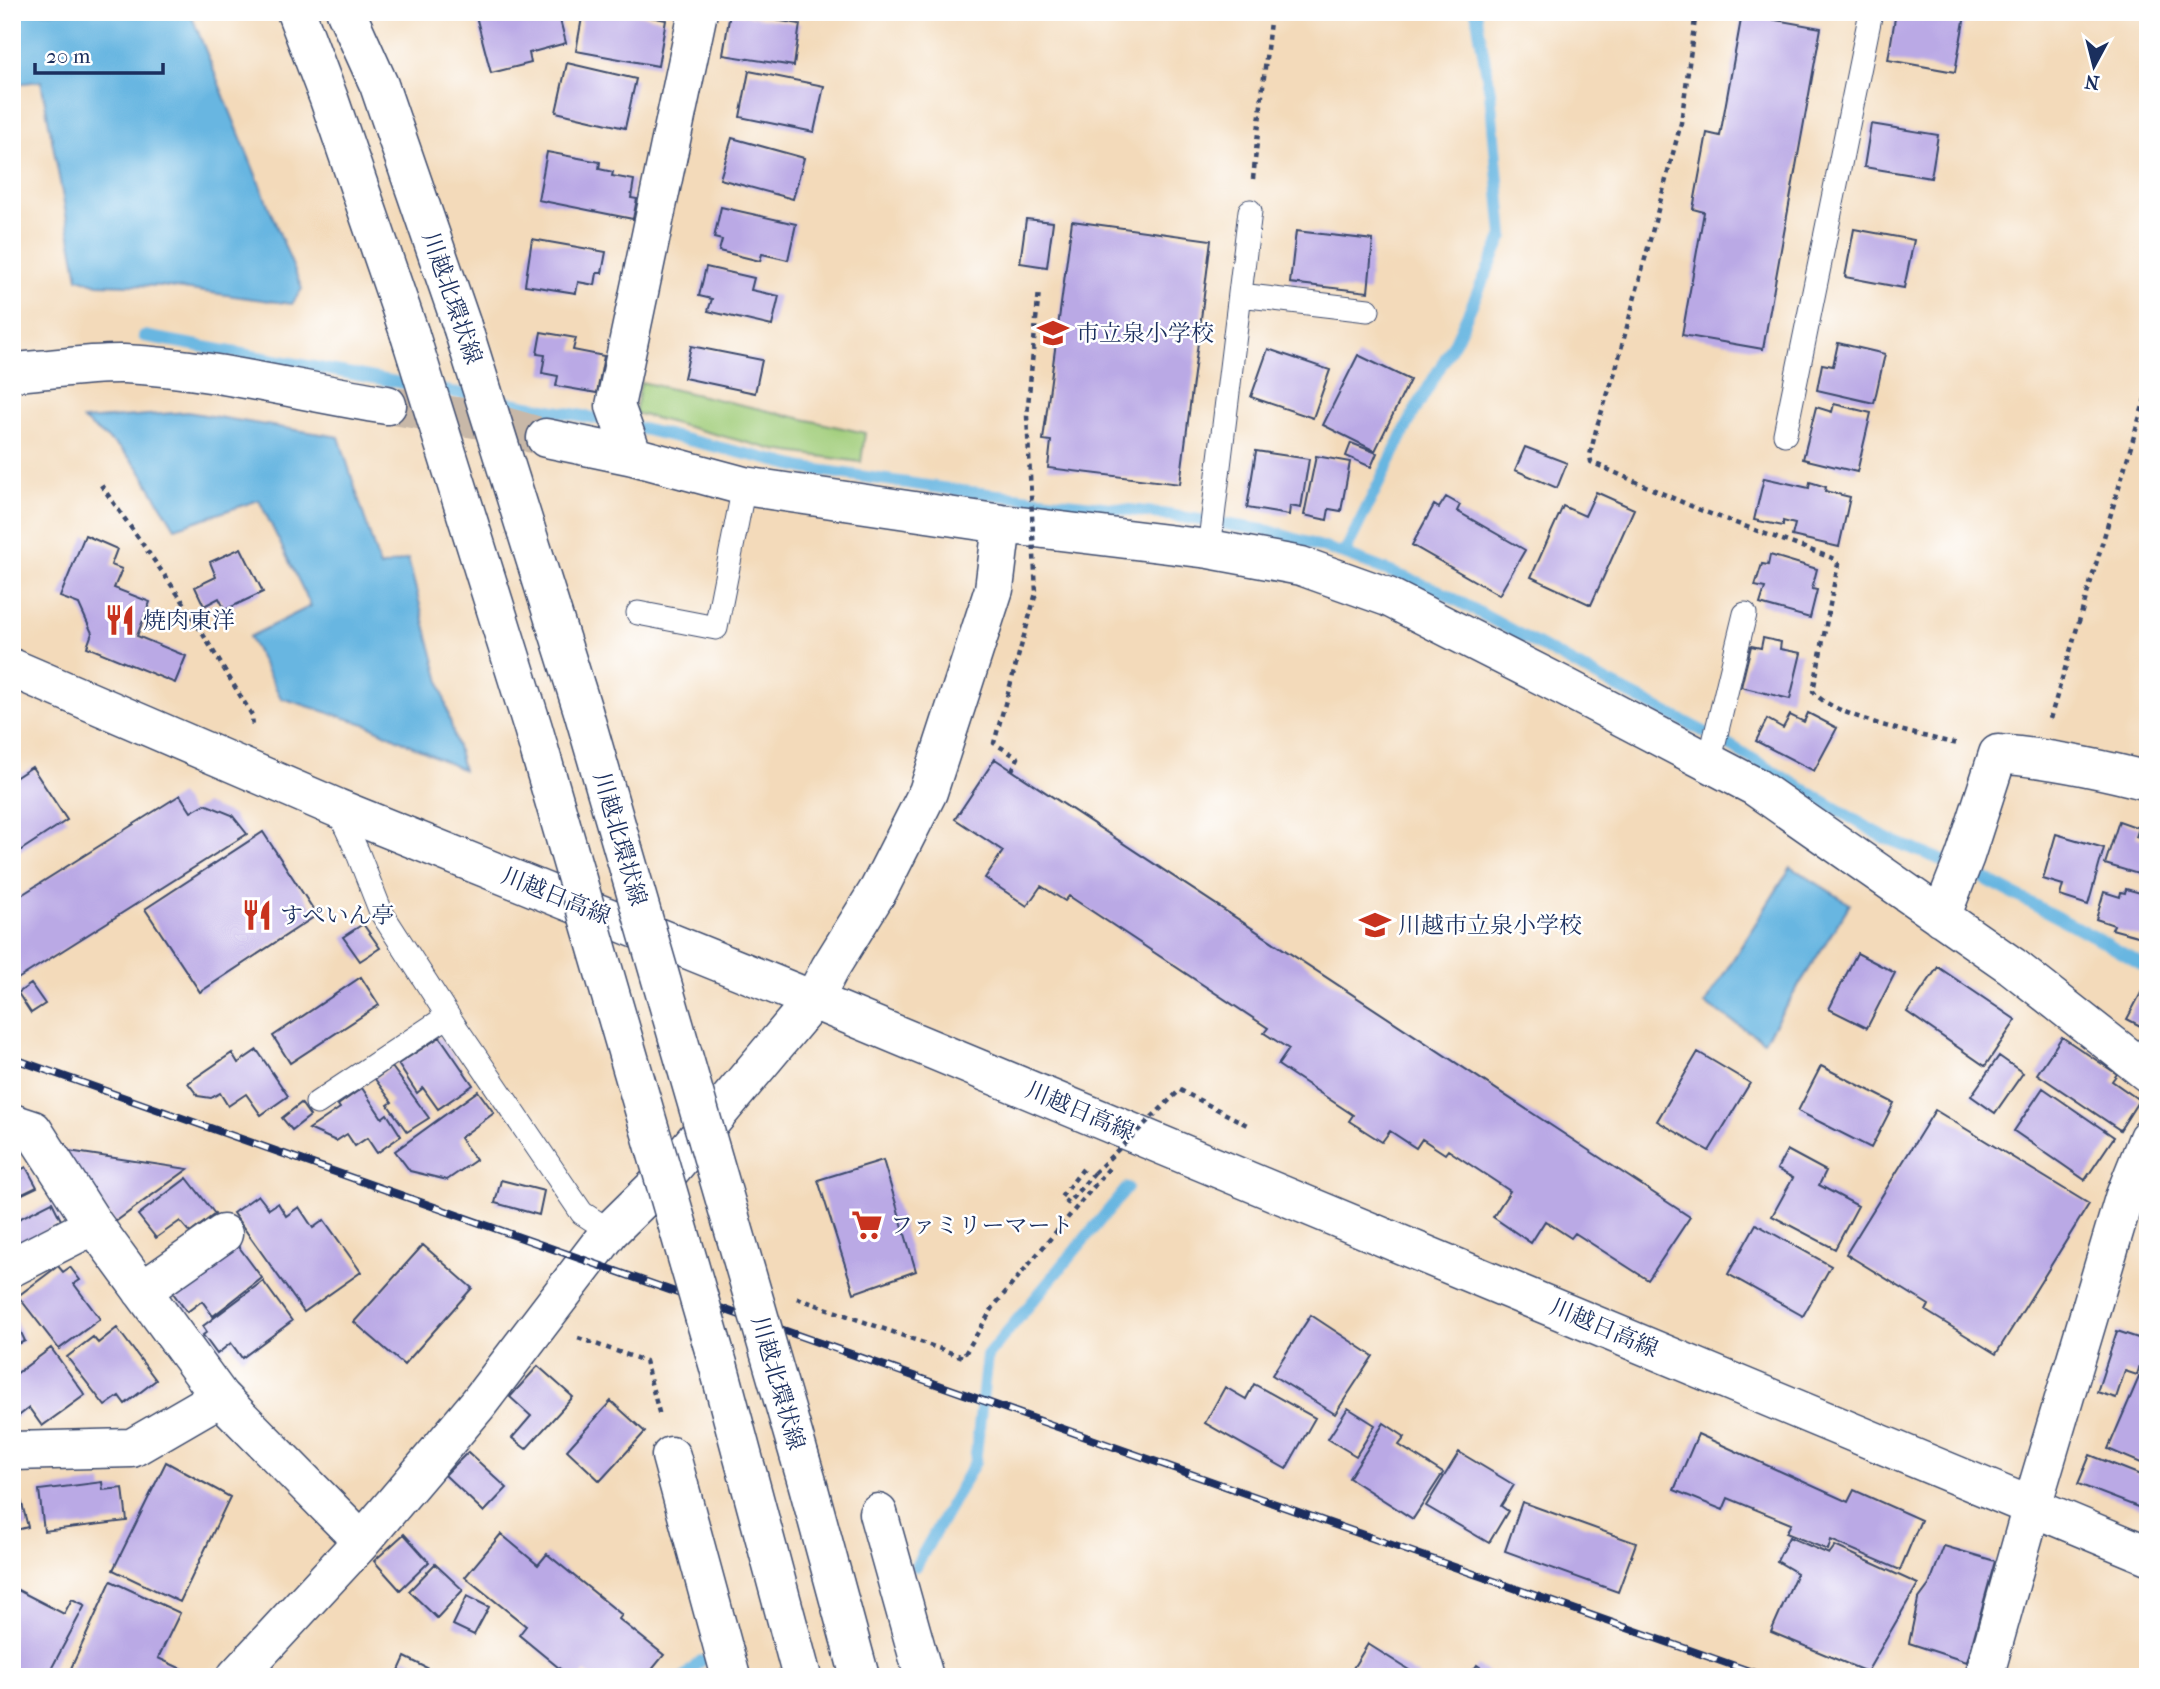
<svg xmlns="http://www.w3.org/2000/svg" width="2160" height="1689" font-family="'IM FELL French Canon','Noto Serif JP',serif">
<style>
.green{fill:#a2ce7b;stroke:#5e7e6c;stroke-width:2}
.water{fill:#67b6e1;stroke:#4172a0;stroke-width:2}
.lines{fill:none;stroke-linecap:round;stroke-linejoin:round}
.stream{stroke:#67b6e1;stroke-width:12}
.building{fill:#baa9e5}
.minor-tunnel{stroke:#c8b8a8;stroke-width:38;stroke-dasharray:38 19;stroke-linecap:butt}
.service-casing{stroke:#3b496c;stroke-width:25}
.minor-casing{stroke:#3b496c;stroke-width:41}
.secondary-casing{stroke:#3b496c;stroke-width:41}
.primary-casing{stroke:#3b496c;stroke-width:41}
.path{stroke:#3b496c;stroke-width:4.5;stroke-dasharray:5 5;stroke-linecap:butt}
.service{stroke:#fff;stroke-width:23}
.minor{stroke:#fff;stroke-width:38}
.secondary{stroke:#fff;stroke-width:38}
.primary{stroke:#fff;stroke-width:38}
.rail-casing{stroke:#1b2f5e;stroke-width:8}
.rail{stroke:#fff;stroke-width:5;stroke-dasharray:16;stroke-linecap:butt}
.secondary-bridge-casing{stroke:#3b496c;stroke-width:41;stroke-linecap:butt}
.path-bridge{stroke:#3b496c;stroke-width:4.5;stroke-dasharray:5 5;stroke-linecap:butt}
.secondary-bridge{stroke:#fff;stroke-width:38}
.labels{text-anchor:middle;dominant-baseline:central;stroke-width:5;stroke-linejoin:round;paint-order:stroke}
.street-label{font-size:23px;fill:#1b2f5e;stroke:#fff}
.poi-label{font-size:23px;fill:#1b2f5e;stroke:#fff;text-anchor:start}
</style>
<rect width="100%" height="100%" fill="#fff"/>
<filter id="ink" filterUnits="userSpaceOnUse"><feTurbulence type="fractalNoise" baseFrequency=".0143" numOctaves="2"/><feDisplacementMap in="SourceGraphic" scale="14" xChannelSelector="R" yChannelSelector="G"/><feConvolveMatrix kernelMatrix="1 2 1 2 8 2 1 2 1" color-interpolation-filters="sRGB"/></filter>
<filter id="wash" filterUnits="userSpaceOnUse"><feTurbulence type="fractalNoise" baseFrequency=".00686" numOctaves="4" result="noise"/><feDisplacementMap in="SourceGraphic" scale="28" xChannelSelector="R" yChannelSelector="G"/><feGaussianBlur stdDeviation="1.57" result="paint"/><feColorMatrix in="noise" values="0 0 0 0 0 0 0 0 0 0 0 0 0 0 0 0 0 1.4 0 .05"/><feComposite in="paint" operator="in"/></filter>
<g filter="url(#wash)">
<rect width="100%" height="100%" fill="#f3daba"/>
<!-- green -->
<path class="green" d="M641 382 865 433 861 462 775 450 635 413Z"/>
<!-- water -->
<path class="water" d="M12 12H190L302 289 292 304 161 286 98 284 78 278 41 81 16 84 12 66Z
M187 412 339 437 380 567 408 559 463 770 368 725 281 698 249 637 311 606 259 500 175 528 138 467 122 450 83 420Z
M1791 867 1850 904 1764 1041 1705 1004Z"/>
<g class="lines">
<!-- stream -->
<path class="stream" d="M144 336 605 420 804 468 962 491 1155 513 1269 531 1344 554 1438 590 1605 681 1726 743 1885 838 1970 871 2095 937 2148 968
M1344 554 1413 414 1456 340 1503 236 1490 92 1476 12
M916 1566 975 1462 987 1356 1127 1188
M684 1677 701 1661"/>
</g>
<g id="blocks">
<!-- building -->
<path class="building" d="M471 12H558L566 43 529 53 531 63 491 73 476 16Z
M583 12H625L666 20 658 66 576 51Z
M1896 12H1950L1965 15 1955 72 1888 60Z
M730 13 800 24 794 66 723 55Z
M1742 14 1821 28 1763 349 1682 335 1704 212 1693 209 1707 133 1720 136Z
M567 63 636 79 625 128 556 112Z
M749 71 824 86 814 132 740 117Z
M1871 124 1938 135 1931 178 1864 167Z
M732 138 804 158 793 199 720 179Z
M547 152 600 162 599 169 613 172 612 176 634 180 631 198 637 199 633 219 538 200Z
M721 207 796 224 788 260 762 254 760 261 719 251 722 240 714 238Z
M1026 219 1053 222 1047 267 1020 263Z
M1072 221 1211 240 1180 484 1048 468 1051 441 1043 440Z
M1854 229 1914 240 1904 288 1845 277Z
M1296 231 1373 240 1368 292 1290 283Z
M532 239 606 252 602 273H597L595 285 578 282 576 293 525 285Z
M706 267 754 278 751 290 779 296 772 326 708 311 712 299 699 296Z
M541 332 576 338 573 350 604 356 597 393 556 386 558 376 542 373 545 355 537 354Z
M1838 343 1885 354 1874 403 1817 390 1822 364 1833 366Z
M691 346 762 360 755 393 684 378Z
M1268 349 1330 370 1313 418 1251 397Z
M1358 355 1410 380 1375 451 1323 425Z
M1834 404 1871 413 1857 472 1803 459 1816 407 1832 412Z
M1351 443 1377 453 1371 467 1346 456Z
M1525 447 1567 463 1557 488 1515 470Z
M1256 451 1309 459 1301 508 1290 506 1289 515 1247 508Z
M1316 456 1350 462 1341 511 1329 509 1327 520 1304 515Z
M1764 478 1809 488 1810 482 1826 487 1825 491 1850 497 1839 547 1792 536 1795 524 1783 521V526L1754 520Z
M1596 492 1634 509 1591 605 1531 577 1563 506 1585 516Z
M1446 497 1460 505 1457 511 1525 550 1499 595 1412 545 1434 505 1439 508Z
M85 535 117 549 111 565 122 569 114 588 150 602 137 636 186 656 175 683 87 647 92 633 79 604 60 597Z
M241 548 263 592 225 610 219 598 204 606 195 587 216 577 210 562Z
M1770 555 1817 569 1812 589 1817 590 1810 618 1760 604 1765 588 1755 586 1762 564 1768 565Z
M1763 638 1781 642 1780 649 1801 653 1790 699 1741 687 1751 646 1761 648Z
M1808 713 1837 728 1814 771 1756 741 1767 719 1783 728 1790 715 1804 722Z
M995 759 1690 1217 1648 1280 1575 1233 1571 1238 1545 1221 1531 1243 1493 1217 1510 1191 1448 1150 1445 1154 1422 1139 1416 1148 1390 1131 1382 1142 1349 1121 1353 1115 1278 1065 1289 1049 1264 1033 1268 1028 1069 896 1065 901 1041 886 1027 906 985 878 1003 851 955 819Z
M32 767 67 820 12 856V780Z
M180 795 191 812 205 804 232 815 247 834 16 980 12 975V901Z
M2119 821 2139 828 2136 837 2148 841V877L2105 864Z
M263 832 317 915 200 992 145 909Z
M2056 834 2104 848 2088 905 2060 896 2063 885 2043 879Z
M2126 889 2148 895V939L2112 929 2114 925 2096 919 2104 892 2120 897 2121 892 2125 893Z
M363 924 380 948 360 961 343 937Z
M1857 953 1895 973 1867 1028 1829 1009Z
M1938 967 2016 1020 1985 1066 1907 1012Z
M361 977 379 1005 290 1063 273 1036Z
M31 984 45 1004 31 1013 18 993Z
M2142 991 2148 994V1030L2127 1019Z
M440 1037 473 1085 438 1109 423 1088 417 1093 398 1064Z
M2062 1037 2117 1074 2112 1081 2139 1100 2120 1130 2037 1074Z
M257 1050 288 1096 261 1115 246 1094 228 1106 220 1093 211 1098 198 1096 188 1083 232 1053 238 1063Z
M1698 1052 1750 1083 1709 1151 1657 1121Z
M1999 1056 2023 1073 1995 1113 1971 1096Z
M1821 1066 1894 1103 1871 1148 1798 1111Z
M392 1067 429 1118 407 1132 388 1105 392 1102 375 1079Z
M362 1088 382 1118 387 1114 401 1136 377 1153 367 1138 355 1146 347 1134 336 1141 309 1129 340 1108 338 1105Z
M2043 1088 2114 1137 2085 1180 2014 1131Z
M478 1091 494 1113 460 1138 476 1160 447 1180 410 1171 395 1151Z
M301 1103 310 1116 292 1130 282 1118Z
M1935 1110 2089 1204 1996 1354 1926 1311 1929 1305 1846 1254Z
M62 1150 188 1169 115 1222Z
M1787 1150 1826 1171 1819 1185 1858 1206 1835 1249 1772 1216 1793 1178 1777 1169Z
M883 1160 916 1271 854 1293 818 1180Z
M26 1167 37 1187 12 1199V1174Z
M187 1178 215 1214 190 1233 180 1221 156 1238 138 1215Z
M501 1180 544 1191 539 1215 495 1203Z
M258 1195 269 1209 278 1203 286 1216 299 1207 313 1228 324 1220 361 1272 304 1312 233 1213Z
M52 1202 62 1222 12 1247V1204L19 1219Z
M1756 1224 1831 1266 1803 1316 1728 1274Z
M233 1239 262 1278 213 1316 202 1301 187 1312 173 1293 177 1290 172 1285Z
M423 1245 472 1288 404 1365 354 1322Z
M58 1266 63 1272 70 1267 80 1280 74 1284 100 1319 59 1349 18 1296Z
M263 1281 292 1321 242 1358 231 1343 217 1354 203 1335 207 1332 203 1326Z
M12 1313 25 1341 12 1347Z
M1311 1315 1373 1356 1335 1414 1272 1375Z
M117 1328 156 1380 125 1404 119 1396 105 1406 67 1357 93 1337 98 1343Z
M2117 1331 2147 1341 2137 1375 2125 1371 2116 1398 2097 1392Z
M51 1348 85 1395 42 1426 29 1408 16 1418 12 1413V1377Z
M538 1366 573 1397 526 1449 512 1438 531 1416 510 1397Z
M2139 1377 2148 1381V1466L2108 1449Z
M1254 1384 1315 1418 1286 1469 1205 1423 1225 1387 1246 1399Z
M611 1401 645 1432 600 1481 567 1450Z
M1348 1408 1375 1425 1356 1456 1328 1439Z
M1384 1423 1405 1437 1399 1445 1443 1473 1413 1519 1349 1478Z
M1698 1434 1848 1502 1854 1490 1921 1520 1900 1570 1831 1540 1828 1550 1786 1533 1791 1524 1728 1498 1723 1510 1674 1490Z
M468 1452 507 1488 484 1512 445 1475Z
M1459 1452 1514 1485 1501 1506 1508 1511 1489 1543 1426 1506Z
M2090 1455 2148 1478V1511L2078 1484Z
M166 1462 230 1497 180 1602 113 1570Z
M16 1480 28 1527 12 1531V1481Z
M102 1482 103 1490 123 1488 127 1521 44 1531 39 1490Z
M1522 1502 1636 1543 1618 1592 1505 1551Z
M404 1534 429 1562 400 1590 374 1561Z
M501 1534 538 1565 547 1554 622 1615 619 1619 664 1655 646 1677H592L585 1672 581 1677H570L519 1635 526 1626 465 1577Z
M1789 1537 1829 1554 1835 1546 1918 1584 1867 1672 1771 1632 1797 1573 1777 1561Z
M1944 1546 1995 1561 1967 1662 1909 1643 1918 1600 1929 1585Z
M435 1564 463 1590 437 1618 409 1591Z
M111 1581 180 1613 158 1658 199 1677H67Z
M12 1587 64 1614 72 1599 85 1605 47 1677H12Z
M467 1596 489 1607 474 1635 453 1625Z
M1368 1644 1420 1677H1355L1350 1673Z
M405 1657 445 1677H396Z
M1477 1665 1494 1677H1469Z"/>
</g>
</g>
<g filter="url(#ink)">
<use href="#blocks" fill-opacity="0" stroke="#3b496c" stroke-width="2"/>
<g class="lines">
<!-- minor-tunnel -->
<path class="minor-tunnel" d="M387 405 487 421 546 438"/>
<defs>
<path id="service" d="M1240 295 1368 310
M1785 434 1871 12
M1209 549 1250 211
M638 613 716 628 744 486
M1709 763 1745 614
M337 808 357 851 381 912 448 1016 582 1213 610 1231
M317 1103 448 1016"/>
<path id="minor" d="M12 372C48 370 89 363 124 364 213 368 299 391 387 405
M546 438 633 456 744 486 1002 524 1209 549 1301 566 1388 597 1565 687 1754 786 2012 966 2148 1073
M633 456 615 406 698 12
M1941 917 1965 856 1998 754C2050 758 2098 768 2148 781
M12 1123 33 1130 94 1225 220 1397 362 1541
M12 1267 94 1225
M142 1291 223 1234
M12 1451 132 1448 220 1397
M671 1456 731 1677
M878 1513 924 1677
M236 1677 362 1541 437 1453 478 1404 610 1231 663 1179 813 1000 830 968 879 889 928 792 994 589 1002 524
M1984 1677 2032 1506 2124 1198 2148 1138"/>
<path id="secondary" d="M296 12 329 99 410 335
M346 12 379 85 462 326"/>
<path id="primary" d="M12 668 337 808 813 1000 2148 1555"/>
</defs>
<!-- service casing -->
<use href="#service" class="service-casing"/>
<!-- minor casing -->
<use href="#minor" class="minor-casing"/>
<!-- secondary casing -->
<use href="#secondary" class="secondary-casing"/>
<!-- primary casing -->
<use href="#primary" class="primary-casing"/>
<!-- path -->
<path class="path" d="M1696 12 1681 123 1615 372 1597 426 1590 455 1591 462 1700 510 1832 558 1838 564 1813 691C1829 716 1927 737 1958 744
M1253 179 1271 12
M1036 320 1039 291
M101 485 184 603 252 715 253 728
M2050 719 2148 389
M1180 1090 1247 1125
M1083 1169 1061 1197 1068 1203 1094 1173
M797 1298 963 1357 994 1306 1111 1166
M578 1338 645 1361 660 1416"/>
<!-- service -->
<use href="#service" class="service"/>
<!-- minor -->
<use href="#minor" class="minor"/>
<!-- secondary -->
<use href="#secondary" class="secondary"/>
<!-- primary -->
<use href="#primary" class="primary"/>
<defs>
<path id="rail" d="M12 1058 1766 1677"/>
</defs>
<!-- rail casing -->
<use href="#rail" class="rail-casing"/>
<!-- rail -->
<use href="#rail" class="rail"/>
<defs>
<path id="secondary-bridge" d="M462 326 583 711 807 1482 860 1677
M410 335 533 728 718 1364 802 1677"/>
</defs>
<!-- secondary-bridge casing -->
<use href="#secondary-bridge" class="secondary-bridge-casing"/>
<!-- path-bridge -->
<path class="path-bridge" d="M1012 770 1018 758 994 743 1036 593 1027 416 1036 320
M1094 1173 1180 1090"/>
<!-- secondary-bridge -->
<use href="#secondary-bridge" class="secondary-bridge"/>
</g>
</g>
<!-- icons -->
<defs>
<symbol id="school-bare" viewBox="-9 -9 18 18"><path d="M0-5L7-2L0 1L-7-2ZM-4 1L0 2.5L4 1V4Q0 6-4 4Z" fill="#c8321e" stroke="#fff" stroke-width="2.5" paint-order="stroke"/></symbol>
<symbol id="restaurant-bare" viewBox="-9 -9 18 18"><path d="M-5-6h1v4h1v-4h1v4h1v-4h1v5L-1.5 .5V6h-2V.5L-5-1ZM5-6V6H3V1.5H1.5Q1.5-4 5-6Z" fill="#c8321e" stroke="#fff" stroke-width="2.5" paint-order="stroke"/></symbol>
<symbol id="supermarket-bare" viewBox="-9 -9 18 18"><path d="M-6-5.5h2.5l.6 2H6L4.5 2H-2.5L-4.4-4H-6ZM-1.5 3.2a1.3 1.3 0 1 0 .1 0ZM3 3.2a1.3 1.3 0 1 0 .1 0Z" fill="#c8321e" stroke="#fff" stroke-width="2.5" paint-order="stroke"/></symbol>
</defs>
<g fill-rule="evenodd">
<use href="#school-bare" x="1031" y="311" width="44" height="44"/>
<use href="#restaurant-bare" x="98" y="598" width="44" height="44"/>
<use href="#restaurant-bare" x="235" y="893" width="44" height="44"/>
<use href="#school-bare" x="1353" y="903" width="44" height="44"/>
<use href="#supermarket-bare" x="845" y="1203" width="44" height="44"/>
</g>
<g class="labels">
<!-- street labels -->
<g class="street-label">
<text transform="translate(452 298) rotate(71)">川越北環状線</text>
<text transform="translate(620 839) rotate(74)">川越北環状線</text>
<text transform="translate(556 896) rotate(22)">川越日高線</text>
<text transform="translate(1080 1111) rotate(23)">川越日高線</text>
<text transform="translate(1604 1328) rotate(23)">川越日高線</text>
<text transform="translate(778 1383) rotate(74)">川越北環状線</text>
</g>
<!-- poi labels -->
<g class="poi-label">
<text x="1076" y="333">市立泉小学校</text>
<text x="143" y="620">焼肉東洋</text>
<text x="280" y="915">すぺいん亭</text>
<text x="1398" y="925">川越市立泉小学校</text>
<text x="890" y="1225">ファミリーマート</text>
</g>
</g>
<!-- margin -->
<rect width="2160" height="1689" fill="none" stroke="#fff" stroke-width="42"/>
<!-- north arrow -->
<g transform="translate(2094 66) rotate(187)" stroke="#ffffff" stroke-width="5" paint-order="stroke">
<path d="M0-5L12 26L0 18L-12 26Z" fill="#1b2f5e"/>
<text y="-10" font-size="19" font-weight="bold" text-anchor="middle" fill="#1b2f5e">N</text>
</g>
<!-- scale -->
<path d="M35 63v10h128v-10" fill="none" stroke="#1b2f5e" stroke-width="3.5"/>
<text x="46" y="63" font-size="21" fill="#1b2f5e" stroke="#ffffff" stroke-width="5" paint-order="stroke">20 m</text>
</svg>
